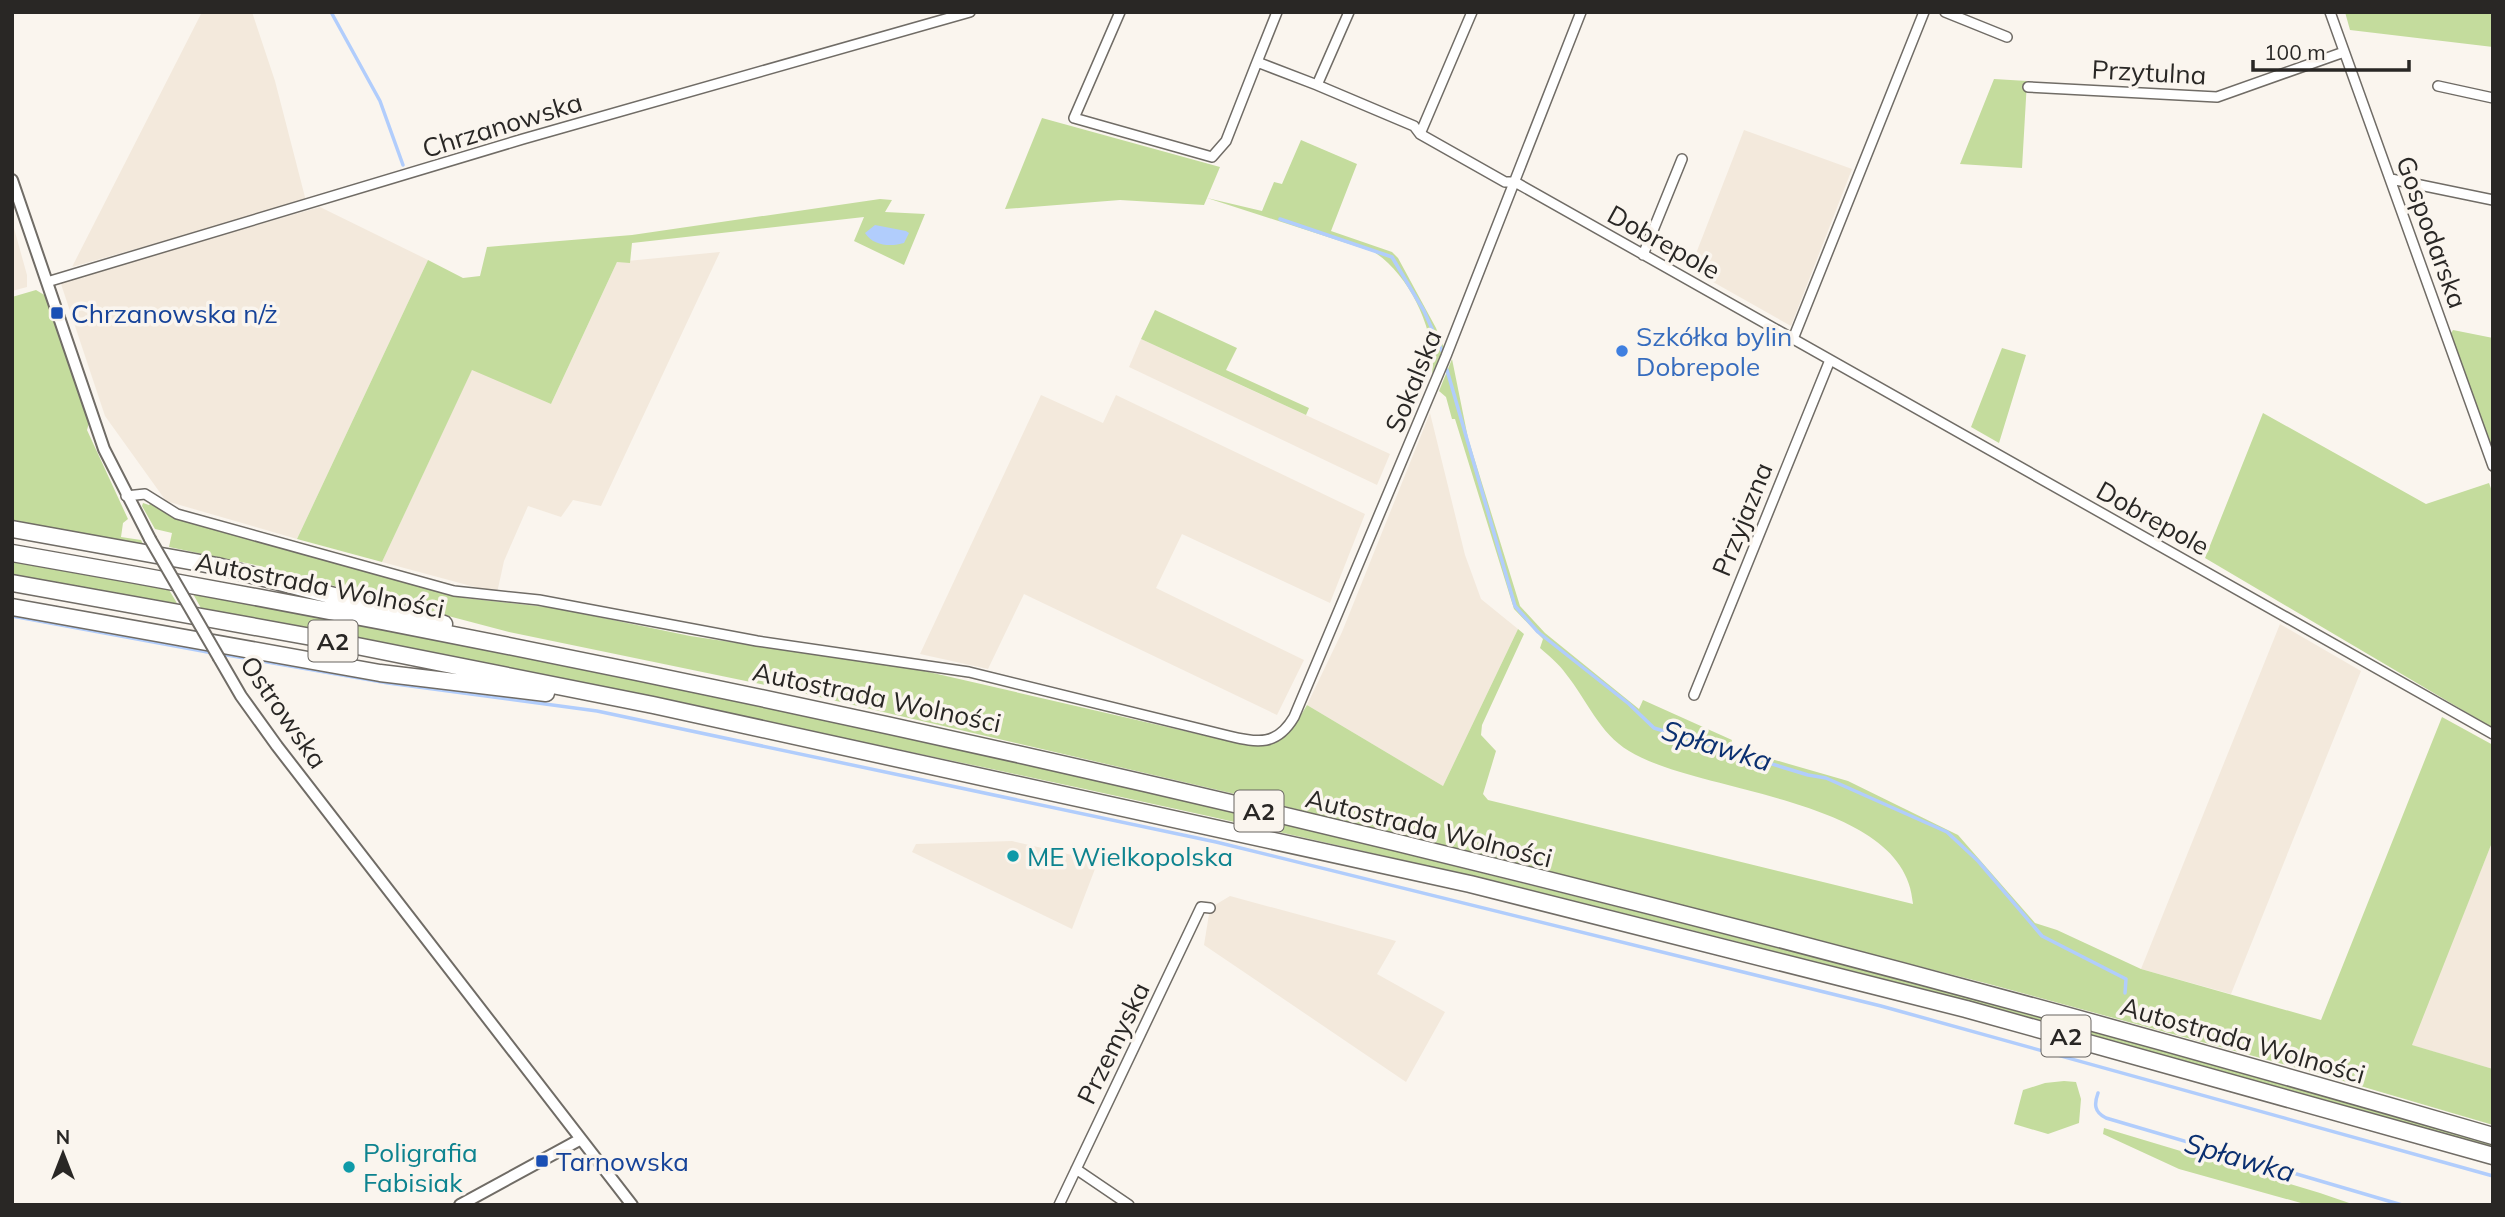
<svg xmlns="http://www.w3.org/2000/svg" width="2505" height="1217" font-family="Mulish,sans-serif">
<style>
.built{fill:#f3e9dc}
.green{fill:#c4dc9d}
.water{fill:#b1cdfc}
.lines{fill:none;stroke-linecap:round;stroke-linejoin:round}
.stream{stroke:#b1cdfc;stroke-width:3.5}
.minor-casing{stroke:#706c66;stroke-width:12}
.tertiary-casing{stroke:#706c66;stroke-width:14}
.motorway-casing{stroke:#706c66;stroke-width:19}
.minor{stroke:#fff;stroke-width:9}
.tertiary{stroke:#fff;stroke-width:10}
.motorway{stroke:#fff;stroke-width:16}
.tertiary-bridge-casing{stroke:#706c66;stroke-width:14;stroke-linecap:butt}
.tertiary-bridge{stroke:#fff;stroke-width:10}
.transit-dot{fill:#1a4fb4;stroke:#faf5ee;stroke-width:2.5}
.shop-dot{fill:#3f7fe0;stroke:#faf5ee;stroke-width:2.5}
.culture-dot{fill:#0f9aa8;stroke:#faf5ee;stroke-width:2.5}
.labels{text-anchor:middle;dominant-baseline:central;stroke-width:7;stroke-linejoin:round;paint-order:stroke}
.shield{fill:#faf5ee;stroke:#686561;stroke-width:2}
.shield-label{font-size:24px;font-weight:bold;fill:#292725}
.street-label{font-size:26px;fill:#292725;stroke:#faf5ee}
.transit-label{font-size:26px;fill:#164399;stroke:#faf5ee;text-anchor:start}
.shop-label{font-size:26px;fill:#366cbe;stroke:#faf5ee;text-anchor:start}
.culture-label{font-size:26px;fill:#0d838f;stroke:#faf5ee;text-anchor:start}
.water-label{font-size:28px;font-style:italic;fill:#0a2f70;stroke:#faf5ee}
</style>
<rect width="100%" height="100%" fill="#faf5ee"/>
<!-- built -->
<path class="built" d="M202 12H252L275 81 306 201 72 267Z
M1744 130 1852 169 1791 326 1690 269Z
M320 207 428 260 297 539 166 501 105 416 60 281Z
M12 221 27 275V287L12 291Z
M720 252 601 506 573 500 561 517 528 506 504 561 497 593 382 562 472 369 551 404 617 262Z
M1141 339 1390 454 1377 485 1129 367Z
M1041 395 1103 423 1116 395 1365 514 1330 603 1182 534 1156 588 1304 660 1277 715 1024 594 988 669 920 654Z
M1430 413 1465 555 1481 599 1518 629 1443 786 1307 705 1342 632Z
M2280 624 2361 671 2231 994 2141 969Z
M2493 840V1069L2411 1045Z
M1012 841 1098 861 1072 929 912 852 916 844Z
M1230 896 1396 941 1377 974 1445 1012 1406 1082 1204 945 1210 908Z"/>
<!-- green -->
<path class="green" d="M2345 12H2493V47L2350 30Z
M1994 79 2027 81 2022 168 1960 164Z
M1042 118 1220 167 1207 198 1262 211 1274 182 1282 184 1301 140 1357 164 1331 231 1392 252 1398 258 1436 328 1444 348 1432 374C1437 332 1409 274 1374 252L1207 198 1204 205 1120 200 1005 209Z
M880 199 892 200 885 212 925 214 904 265 854 241 864 217 632 243 630 263 617 262 551 404 472 370 382 562 297 539 428 260 463 278 480 276 487 247 632 235Z
M36 290 46 296 89 423 87 430 128 519 123 523 121 537 141 540 144 546 12 523V297Z
M1155 310 1237 348 1226 370 1309 408 1306 415 1141 339Z
M2453 330 2493 338V454L2450 335Z
M2002 348 2026 355 1999 443 1971 427Z
M1452 359 1468 438 1520 606 1545 633 1639 709 1643 700 1732 740 1730 747 1848 781 1958 835 2035 923 2057 930 2141 969 2321 1020 2442 717 2493 745V840L2412 1045 2493 1069V1125L2323 1075 1989 984 1252 798 785 689 509 632 251 564 169 547 172 533 155 529 142 506 143 503 149 505 151 503 171 516 211 529 464 598 555 608 690 636 920 670 1241 744C1281 750 1288 736 1307 705L1443 786 1518 629 1524 634 1482 725 1481 735 1496 751 1483 794 1488 800 1913 904C1906 796 1700 795 1629 751 1599 733 1587 700 1566 674 1559 664 1549 656 1540 648L1543 639 1514 609 1455 419H1452L1446 397 1439 391Z
M2263 413 2426 504 2489 483 2493 494V728L2205 558Z
M12 560 168 588 178 605 12 576Z
M192 592 645 680 1138 787 1814 956 2170 1051 2493 1143V1149C2178 1059 1863 971 1545 894 1100 787 651 697 202 610Z
M2064 1081 2076 1082 2081 1099 2079 1123 2048 1134 2014 1124 2023 1090 2045 1083Z
M2104 1128 2320 1193 2355 1205H2308L2179 1169 2103 1134Z"/>
<!-- water -->
<path class="water" d="M875 225 906 231 909 233 904 243C891 247 873 246 865 233Z"/>
<g class="lines">
<!-- stream -->
<path class="stream" d="M331 12 380 101 403 165
M1280 219 1392 257 1424 311 1442 351
M1447 370 1515 606 1538 632 1629 704 1654 728 1808 775 1826 778 1947 832 1978 861 2042 936 2126 979 2125 993
M12 616 213 653
M221 654 388 683 597 711 1216 842 1881 1006 2493 1176
M2098 1093C2094 1104 2094 1112 2106 1118L2402 1205"/>
<defs>
<path id="minor" d="M1120 12 1074 118 1212 157 1226 141 1257 62 1317 85
M1349 12 1317 85 1414 126 1420 134 1505 182H1515L2493 734
M1945 12 2007 37
M2330 12 2493 466
M1257 62 1277 12
M2438 86 2493 98
M2028 87 2217 97 2344 52
M1420 134 1472 12
M2391 179 2493 200
M1643 255 1682 159
M47 282 523 139 970 12
M1793 339 1924 12
M126 496 145 494 177 514 454 591 539 600 757 641 969 672 1229 736C1258 743 1277 746 1294 717L1446 356 1581 12
M1694 695 1830 360
M1076 1169 1129 1205
M1059 1205 1201 907 1210 908"/>
<path id="tertiary" d="M12 180 104 449 150 539
M219 658 241 696 277 746 632 1205
M460 1205 581 1139"/>
<path id="motorway" d="M12 529 217 566 444 624
M12 553C849 699 1677 898 2493 1136
M12 583 317 638 653 705 1470 884 1966 1009 2493 1156
M12 607 380 673 546 693"/>
</defs>
<!-- minor casing -->
<use href="#minor" class="minor-casing"/>
<!-- tertiary casing -->
<use href="#tertiary" class="tertiary-casing"/>
<!-- motorway casing -->
<use href="#motorway" class="motorway-casing"/>
<!-- minor -->
<use href="#minor" class="minor"/>
<!-- tertiary -->
<use href="#tertiary" class="tertiary"/>
<!-- motorway -->
<use href="#motorway" class="motorway"/>
<defs>
<path id="tertiary-bridge" d="M150 539 219 658"/>
</defs>
<!-- tertiary-bridge casing -->
<use href="#tertiary-bridge" class="tertiary-bridge-casing"/>
<!-- tertiary-bridge -->
<use href="#tertiary-bridge" class="tertiary-bridge"/>
</g>
<!-- markers -->
<g class="transit-dot">
<rect x="50" y="306" width="14" height="14" rx="3.5"/>
<rect x="535" y="1154" width="14" height="14" rx="3.5"/>
</g>
<circle class="shop-dot" cx="1622" cy="351" r="7"/>
<g class="culture-dot">
<circle cx="1013" cy="856" r="7"/>
<circle cx="349" cy="1167" r="7"/>
</g>
<g class="labels">
<!-- shield labels -->
<g class="shield">
<rect x="308.5" y="620.5" width="49" height="41" rx="5"/>
<rect x="1234.5" y="790.5" width="49" height="41" rx="5"/>
<rect x="2041.5" y="1015.5" width="49" height="41" rx="5"/>
</g>
<g class="shield-label">
<text x="333" y="641">A2</text>
<text x="1259" y="811">A2</text>
<text x="2066" y="1036">A2</text>
</g>
<!-- street labels -->
<g class="street-label">
<text transform="translate(2149 72) rotate(3)">Przytulna</text>
<text transform="translate(502 125) rotate(-17)">Chrzanowska</text>
<text transform="translate(2432 232) rotate(70)">Gospodarska</text>
<text transform="translate(1664 242) rotate(29)">Dobrepole</text>
<text transform="translate(1413 381) rotate(-68)">Sokalska</text>
<text transform="translate(2153 518) rotate(29)">Dobrepole</text>
<text transform="translate(1742 519) rotate(-68)">Przyjazna</text>
<text transform="translate(320 585) rotate(11)">Autostrada Wolności</text>
<text transform="translate(877 697) rotate(12)">Autostrada Wolności</text>
<text transform="translate(284 712) rotate(55)">Ostrowska</text>
<text transform="translate(1429 828) rotate(14)">Autostrada Wolności</text>
<text transform="translate(2243 1040) rotate(16)">Autostrada Wolności</text>
<text transform="translate(1113 1043) rotate(-64)">Przemyska</text>
</g>
<!-- transit labels -->
<g class="transit-label">
<text x="71" y="313">Chrzanowska n/ż</text>
<text x="556" y="1161">Tarnowska</text>
</g>
<!-- shop labels -->
<g class="shop-label">
<text x="1636" y="336">Szkółka bylin<tspan x="1636" dy="30">Dobrepole</tspan></text>
</g>
<!-- culture labels -->
<g class="culture-label">
<text x="1027" y="856">ME Wielkopolska</text>
<text x="363" y="1152">Poligrafia<tspan x="363" dy="30">Fabisiak</tspan></text>
</g>
<!-- water labels -->
<g class="water-label">
<text transform="translate(1717 745) rotate(17)">Spławka</text>
<text transform="translate(2240 1157) rotate(16)">Spławka</text>
</g>
</g>
<!-- border -->
<rect width="2505" height="1217" fill="none" stroke="#292725" stroke-width="28"/>
<!-- north arrow -->
<g transform="translate(63 1154)" stroke="#faf5ee" stroke-width="5" paint-order="stroke">
<path d="M0-5L12 26L0 18L-12 26Z" fill="#292725"/>
<text y="-10" font-size="19" font-weight="bold" text-anchor="middle" fill="#292725">N</text>
</g>
<!-- scale -->
<path d="M2253 60v10h156v-10" fill="none" stroke="#292725" stroke-width="3.5"/>
<text x="2264" y="60" font-size="21" fill="#292725" stroke="#faf5ee" stroke-width="5" paint-order="stroke">100 m</text>
</svg>
